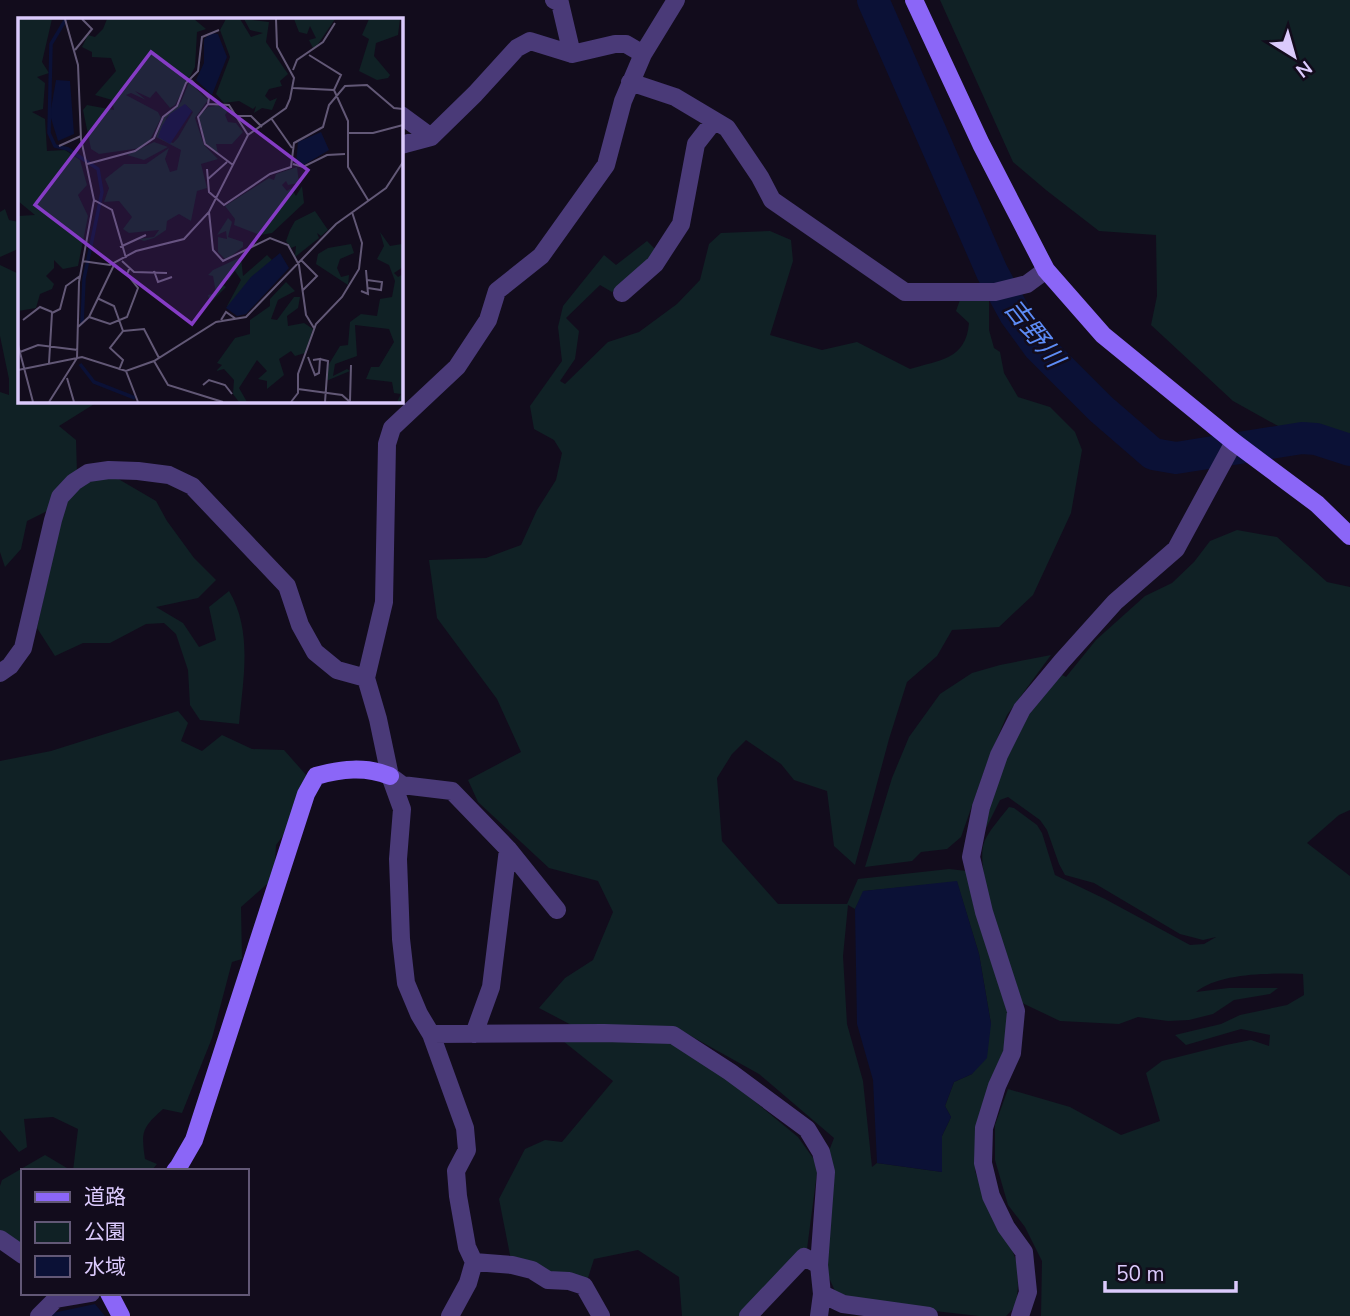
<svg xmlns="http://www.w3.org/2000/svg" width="1350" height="1316" font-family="'Nunito Sans','Noto Sans JP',sans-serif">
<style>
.green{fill:#102125;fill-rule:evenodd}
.water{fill:#0b1136}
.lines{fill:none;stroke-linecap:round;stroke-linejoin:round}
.river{stroke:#0b1136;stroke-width:32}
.street{stroke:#4a3a78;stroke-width:18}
.secondary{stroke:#8b66f7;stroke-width:18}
.labels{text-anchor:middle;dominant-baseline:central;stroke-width:5;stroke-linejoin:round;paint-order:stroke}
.water-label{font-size:26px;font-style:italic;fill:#5d8cf6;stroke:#120c1c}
.inset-river{fill:none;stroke:#0b1136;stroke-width:3.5}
.inset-road{fill:none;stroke:#625876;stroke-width:2}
.view{fill:#853cc5;fill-opacity:0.15;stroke:#853cc5;stroke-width:3.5}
.inset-edge{fill:none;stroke:#dbcafc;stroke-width:3.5}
</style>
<rect width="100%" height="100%" fill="#120c1c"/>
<!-- green -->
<path class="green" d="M940 0H1350V437L1287 431 1233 401 1151 325 1157 296 1156 235 1099 231 1046 190 1013 162Z
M5 209 9 220 19 222V246L18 249 0 257V212Z
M770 231 791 240 793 261 770 335 822 350 857 342 910 369C939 360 966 360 969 323L956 311 961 297 989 301V330L994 348 1000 352 1004 373 1018 397 1050 407 1075 432 1082 450 1071 513 1033 595 999 627 952 630 937 656 907 682 889 739 855 865 834 846 827 791 794 780 781 764 746 740 732 754 717 778 722 841 778 904H847L858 879 949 869 967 871 974 908 1007 1010 1008 1043 976 1132 975 1171 988 1207 1008 1239 1017 1263 1018 1286 1016 1306 1006 1316H979L846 1301 835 1291 826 1271 829 1151 834 1138 759 1074 673 1026 579 1029 539 1008 565 978 593 960 613 912 598 881 549 868 478 802 468 780 521 752 497 699 437 618 429 560 486 558 521 545 537 510 556 480 562 453 554 440 534 429 530 406 562 361 558 327 563 306 604 255 616 265 647 241 657 251 636 275 612 292 600 285 566 318 579 331 575 359 560 381 565 384 608 342 639 332 677 304 700 280 709 244 721 233ZM957 882 979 954 991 1024 972 1074 954 1082 945 1106 951 1117 942 1136V1172L877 1163 872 1167 863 1081 847 1024 843 956 848 905 855 909 864 891Z
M0 265 19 274V401H99L59 426 76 440 77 473 47 511 27 521 21 549 5 567 0 552V392L9 395V379L0 336Z
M99 477H115L156 501 167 521 194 558 216 580 198 598 156 607 183 623 199 647 216 640 209 607 229 591C253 631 243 680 239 724L200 720 190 705 188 670 176 634 164 623 146 624 110 643H83L55 656 37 628 56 542 65 505 79 487Z
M1237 530 1277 537 1327 582 1350 587V810L1339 815 1307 843 1350 876V1316H1041L1042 1261 1025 1227 1008 1205 995 1160V1125L1008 1089 1070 1107 1121 1135 1160 1121 1146 1073 1162 1061 1226 1045 1251 1040 1269 1046 1270 1035 1241 1029 1186 1045 1175 1035 1221 1024 1240 1015 1287 1005 1304 995 1303 974C1273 973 1220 972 1196 992L1229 988H1278L1270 994 1234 1000 1213 1014 1189 1020 1168 1021 1138 1017 1119 1024 1060 1021 1018 1001C1009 971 974 869 984 843 987 833 1002 816 1009 807L1014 808 1037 825 1042 833 1055 875 1105 899 1190 945 1204 944 1216 937 1203 940 1180 934 1094 883 1065 875 1059 864 1047 830 1040 820 1008 797 1000 800 985 830 994 782 1023 717 1062 675 1066 677 1096 640 1145 596 1172 583 1194 562 1210 541Z
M1051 655 1007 715 988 760 961 837 947 849 921 852 912 861 865 867 892 778 909 737 940 694 972 673 1000 665Z
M178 711 188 723 181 741 202 751 222 735 252 749 284 750 307 776 289 828 276 845 274 878 241 907 242 959 232 962 212 1038 182 1113 163 1109C142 1128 141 1131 145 1159L157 1164 151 1171H73L78 1129 53 1117 24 1119 27 1147 19 1152 0 1130V761L51 751Z
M563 1041 677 1043 714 1068 798 1137 818 1165 807 1249 742 1316H682L679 1277 638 1250 594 1259 587 1281 550 1275 511 1260 499 1199 525 1149 545 1140 562 1142 613 1081Z
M45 1155 72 1171H23V1250L0 1232V1186L2 1180Z"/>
<!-- water -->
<path class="water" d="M957 881 979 954 991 1024 987 1058 972 1074 954 1082 945 1106 951 1117 942 1136V1172L877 1163 873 1080 857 1024 855 909 863 891Z
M95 1304 105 1316H47L48 1314Z"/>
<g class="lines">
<!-- river -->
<path class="river" d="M873 0 992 272 1015 314 1039 347 1101 409 1153 454 1176 458 1302 438 1316 439 1350 450"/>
<!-- street -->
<path class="street" d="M554 0 560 3 572 54
M630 82 675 97 727 128 760 177 772 200 905 292H995L1027 284 1046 270
M401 115 431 137
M401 145 431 137 475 94 517 48 530 41 572 54 615 44H626L643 54
M622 293 655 264 681 224 696 144 714 121
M0 673 10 666 23 648 53 520 60 497 74 482 88 473 109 470 138 471 169 475 192 486 287 586 300 625 315 652 337 670 366 678
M390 776 402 785 452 791 508 849 557 910
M431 1034 604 1033 673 1035 730 1072 807 1129 821 1152 826 1172 819 1265 822 1294 843 1304 929 1316
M474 1034 491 987 508 849
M0 1239 23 1255
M474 1262 512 1265 532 1270 548 1280 569 1281 584 1286 601 1316
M39 1316 56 1299 91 1293
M450 1316 468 1283 474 1262 467 1247 458 1196 456 1171 467 1150 465 1128 431 1034 419 1014 406 983 401 939 398 859 402 809 390 776 378 719 366 678 384 602 387 444 392 428 457 367 488 320 497 291 541 256 606 165 623 101 643 54 676 0
M748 1316 804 1257 819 1265
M819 1316 822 1294
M1020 1316 1028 1292 1024 1252 1006 1227 991 1196 983 1163 984 1128 997 1086 1012 1053 1016 1011 984 912 971 857 981 807 999 755 1022 709 1062 661 1115 602 1176 549 1234 442"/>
<!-- secondary -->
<path class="secondary" d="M914 0 981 144 1046 270 1103 335 1234 442 1317 504 1350 536
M175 1171 179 1166 194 1140 306 794 316 776C341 769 365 766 390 776
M109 1293 121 1316"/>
</g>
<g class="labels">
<!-- water labels -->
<g class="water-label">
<text transform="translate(1034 333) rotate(52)">吉野川</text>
</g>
</g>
<!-- overview -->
<g transform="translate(18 18)">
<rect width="385" height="385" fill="#120c1c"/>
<path d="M0 1H34L24 44 31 55 19 59 27 65 25 91 14 94 27 101 29 133 47 132 62 142 69 167 60 177 70 198 60 248 45 251 36 242V250L28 258 36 266 34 271 22 276 18 290 0 293V198L17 197 0 183ZM89 1H176L188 11 179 14 177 49 157 87 152 90 138 73 132 80 117 73 128 82 113 75 108 77 140 94 143 100 132 122 123 130 81 136 73 131 65 92 69 87 96 92 94 82 77 77 98 53 93 40 74 39V34L64 29 70 17 77 19 85 11ZM208 1H222L233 19 245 15 232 12 226 1 251 4 248 24 270 56 262 63 264 68 251 71 247 78 252 83 259 80 254 92 244 90 236 95 238 88 235 91 221 83 206 85 198 76 212 39 202 12ZM276 1H317L296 32 291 22 298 20 292 8 289 16 281 14ZM351 1H382L380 17 358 25 356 38 372 57 370 60 359 62 341 53 351 21 344 17ZM171 64 190 82 177 100 186 127 200 141 183 146 189 170 179 173 173 203 161 196 149 203 148 212 136 220 126 223 120 221 136 219 141 212 111 215 105 211 114 199 101 183 86 184 91 170 87 161 106 146H128L151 130 147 141 152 154 159 152 163 132 138 119 146 99 163 84ZM168 87 175 94 160 120 155 125 141 119 149 99ZM204 87 212 90 207 97 210 104 218 105 225 114 214 126H198L200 135 187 125 181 98 190 89ZM136 124 150 129 126 142 109 137ZM279 149 281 165 270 167 268 163 264 167 269 173 273 170 278 178 284 168 286 185 254 215 242 217 216 207 217 201 207 188 251 160 256 162 258 156ZM297 193 310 212 303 218 299 215 301 220 277 239 278 228 273 230 268 223 272 212 277 203ZM210 200 214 204 210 219 225 224V229L208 242 200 234V219L209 221 208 213 199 217ZM362 214 372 228 384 226 385 216V249L376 255 380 259 385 256V384H379L383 376 376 375 374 364 348 361 353 349H361L376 324 371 311 337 307 339 338 317 346 315 358 329 351 332 353 308 363 311 346 322 328 330 327 332 304 343 296 359 298 362 281 374 279 377 263 371 247 359 241 366 228ZM333 226 336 235 322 241 319 250 323 259 331 257 330 267 298 246 300 236 310 230ZM249 237 254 242 208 290 223 262 217 253 210 263 208 259 204 266 208 269 192 285 190 277 198 275 195 258 190 257 195 252 223 239 225 258ZM268 264 277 273 260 282 253 301 259 302 276 279H282L280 290 269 298 270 308 286 305 295 311 287 335 277 338 273 333 261 341 266 357 249 371V363L240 361 249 353 239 342 221 370 229 384H221L215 376 216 362 206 351 198 353 204 347 199 345 217 320 232 316V302L252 288V281Z" fill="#102125" fill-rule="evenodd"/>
<path d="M193 15 200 16 209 39 194 77 178 62 186 45V21ZM38 62 52 63 56 116 40 123 32 97ZM167 86 174 93 152 126 140 119 144 108 152 96ZM303 114 311 132 284 148 278 145 280 124ZM262 235 271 250 228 296 219 298 208 290 233 259Z" fill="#0b1136"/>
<path class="inset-river" d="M48 1 33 26 31 115 37 128 50 131 80 151 84 174 66 261 64 306M62 346 76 364 117 380"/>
<path class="inset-road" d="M57 32 74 11 64 1M291 37 323 57 316 72M275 52 279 42 305 24 317 5M173 62 191 80 190 86M275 70 316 72 330 103V149L350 182M190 86 180 99 187 126 215 147M190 86 211 87 230 117M220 98H233L244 109M253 100 274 130M331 115H355L385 107M41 128 63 118M69 146 117 133 136 120 145 99 159 88 168 65 180 53 184 19 201 12M275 146 285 149 309 137 327 136M189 151 191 174 206 187 252 156 273 149 276 125 305 109 311 87 327 68 349 67 376 90 385 91M190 161 209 144M76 182 94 192 108 240M191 194 195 232 205 243 252 220 270 227 281 247 288 297 296 310M102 229 128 217M283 242 299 258 285 272M64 243 92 247 118 233 166 221 191 194 230 117 268 90 272 81 276 60 259 29 258 1M104 243 116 254 149 255M136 253 140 264 154 259M349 262 364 264 363 272 350 270M343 273 350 276 348 252M79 280 96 288 105 313 92 330 105 342 101 352M71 299 96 247M5 302 22 289 34 294M203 302 208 294 218 301M60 309 71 299 92 306 109 299 120 270 109 256 112 249M105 313 126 311 141 340M0 327 15 384M2 334 20 327 60 332M290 339 297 357 301 355 302 341 295 342M302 341 310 343 307 384M136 343 150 367 205 384M31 345 34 295 42 291 48 268 62 258M0 352 64 339 108 353 136 343 198 304 228 299 318 206 368 170 385 144M108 353 120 384M49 360 56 384M185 367 191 362 207 367 214 376M280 371 324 377 332 384M332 383 333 347M31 384 59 340 61 264 76 182 63 121 60 47 47 1M273 384 280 375V356L298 306 324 279 341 251 344 225 334 194"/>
<path class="view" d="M133 34 290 152 174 306 17 187Z"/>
<rect width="385" height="385" class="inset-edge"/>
</g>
<!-- legend -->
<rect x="21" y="1169" width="228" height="126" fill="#120c1c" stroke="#625876" stroke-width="2"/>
<rect x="35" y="1192" width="35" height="10" fill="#8b66f7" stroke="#625876" stroke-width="2"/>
<text x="84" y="1204" font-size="21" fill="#dbcafc">道路</text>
<rect x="35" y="1222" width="35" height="21" fill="#102125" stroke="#625876" stroke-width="2"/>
<text x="84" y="1239" font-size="21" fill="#dbcafc">公園</text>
<rect x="35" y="1256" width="35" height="21" fill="#0b1136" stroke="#625876" stroke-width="2"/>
<text x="84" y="1274" font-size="21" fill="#dbcafc">水域</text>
<!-- north arrow -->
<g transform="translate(1294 56) rotate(143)" stroke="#120c1c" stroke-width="5" paint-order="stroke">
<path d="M0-5L12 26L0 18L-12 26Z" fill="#dbcafc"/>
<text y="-10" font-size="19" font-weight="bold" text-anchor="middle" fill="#dbcafc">N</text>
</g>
<!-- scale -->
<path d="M1105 1281v10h131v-10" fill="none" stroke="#dbcafc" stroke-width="3.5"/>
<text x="1116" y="1281" font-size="21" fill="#dbcafc" stroke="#120c1c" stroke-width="5" paint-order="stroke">50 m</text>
</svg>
